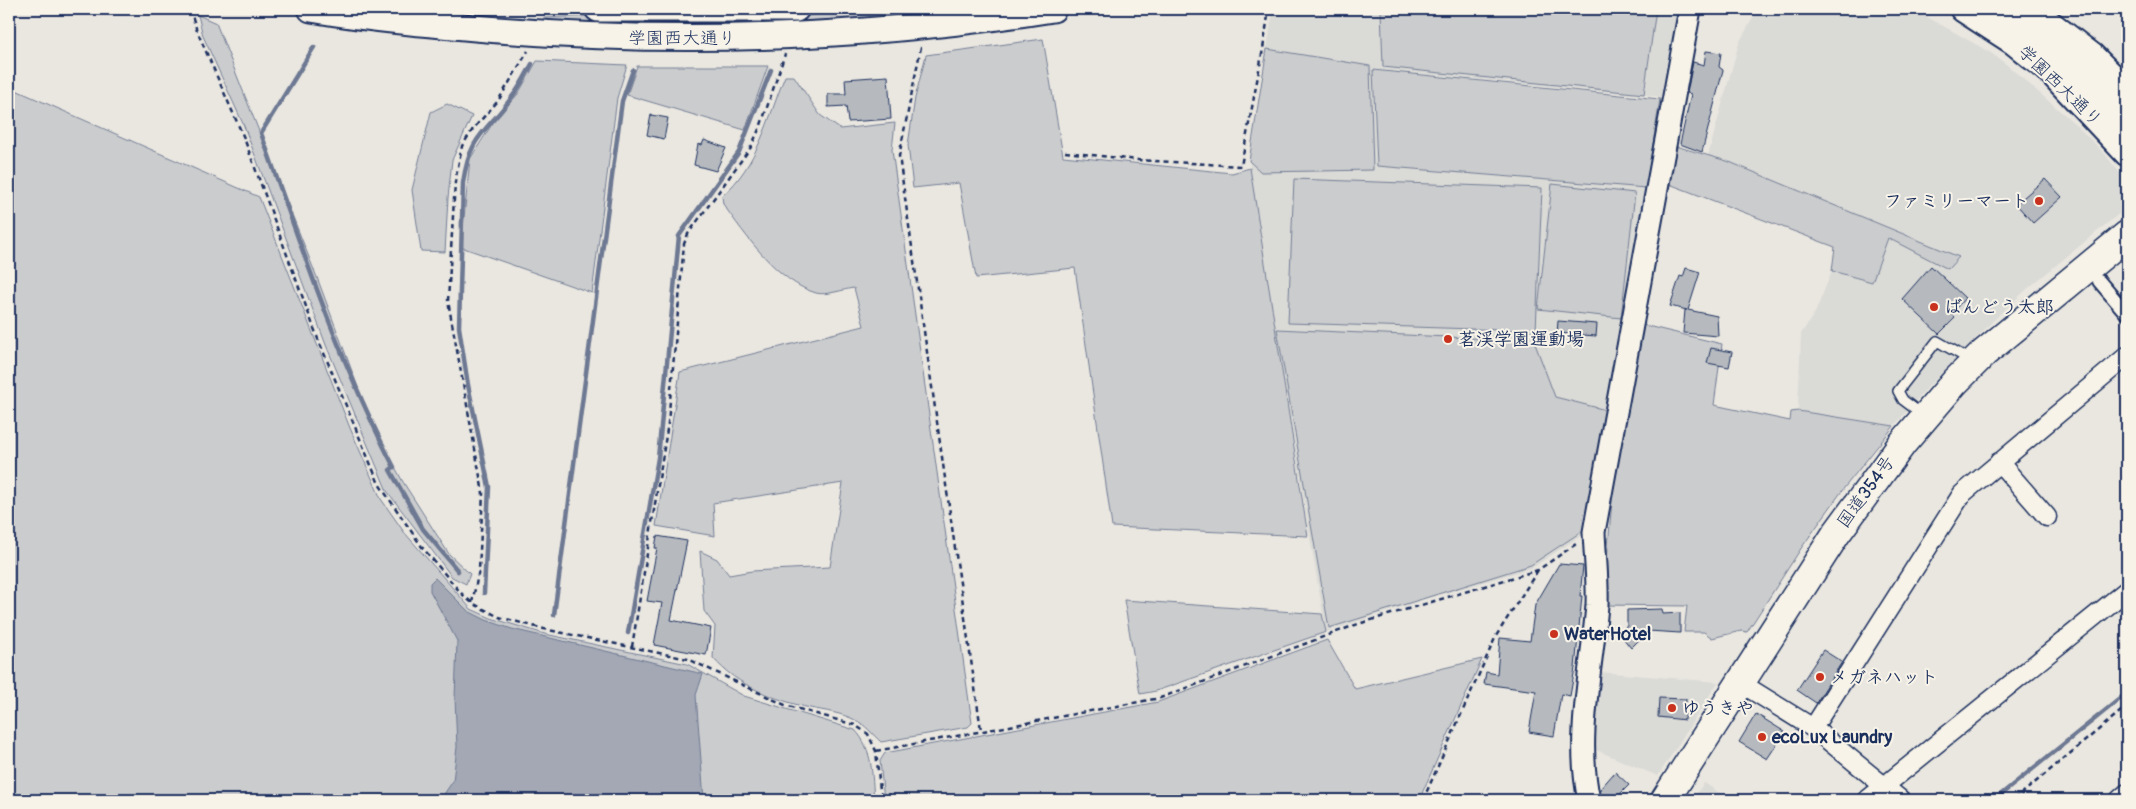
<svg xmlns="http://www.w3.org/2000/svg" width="2136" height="809" font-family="Pangolin,'Klee One',sans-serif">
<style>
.built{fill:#dadad6}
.green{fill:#cbcccd;stroke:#737e96}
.water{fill:#a3a8b4;stroke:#6d7892}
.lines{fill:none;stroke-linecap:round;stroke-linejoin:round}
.stream{stroke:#6d7892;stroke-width:4.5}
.building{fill:#b6babf;stroke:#1b2f5e}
.service-casing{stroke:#1b2f5e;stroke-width:12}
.pedestrian-casing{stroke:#1b2f5e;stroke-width:16}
.minor-casing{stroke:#1b2f5e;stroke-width:21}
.tertiary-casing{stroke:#1b2f5e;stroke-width:25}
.secondary-casing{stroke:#1b2f5e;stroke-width:29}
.trunk-casing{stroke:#1b2f5e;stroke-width:31}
.path{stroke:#1b2f5e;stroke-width:2.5;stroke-dasharray:5 4;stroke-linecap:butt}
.service{stroke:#f7f3e8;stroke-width:9}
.pedestrian{stroke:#f7f3e8;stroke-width:12}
.minor{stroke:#f7f3e8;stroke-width:18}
.tertiary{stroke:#f7f3e8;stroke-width:21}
.secondary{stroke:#f7f3e8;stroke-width:25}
.trunk{stroke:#f7f3e8;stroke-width:28}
.poi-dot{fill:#c8321e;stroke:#f7f3e8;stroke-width:2}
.labels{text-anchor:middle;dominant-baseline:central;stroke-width:4;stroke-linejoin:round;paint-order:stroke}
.street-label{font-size:18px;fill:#1b2f5e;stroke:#f7f3e8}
.poi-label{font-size:18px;font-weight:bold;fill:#1b2f5e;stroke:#f7f3e8;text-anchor:start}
</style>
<rect width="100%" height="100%" fill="#eae7e0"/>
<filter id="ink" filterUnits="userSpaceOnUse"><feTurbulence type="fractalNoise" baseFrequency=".02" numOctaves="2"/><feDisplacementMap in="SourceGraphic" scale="10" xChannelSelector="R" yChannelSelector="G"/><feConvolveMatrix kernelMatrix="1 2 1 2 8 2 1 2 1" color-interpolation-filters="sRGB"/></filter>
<g filter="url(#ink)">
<!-- built -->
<path class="built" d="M1273 9H1680L1663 97 1373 70 1377 166 1646 188 1587 532 1532 568 1429 598 1326 632 1267 283 1249 161 1262 172 1370 66 1267 49Z
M1758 9H1913L1991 53 2007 65 2074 123 2104 153 2127 182 2126 208 2027 289 2002 312 1928 387 1894 426 1798 411 1801 334 1816 311 1832 271 1872 282 1888 238 1948 268 1958 257 1708 156 1739 43Z
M1598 672 1718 682 1658 776 1589 747Z
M1704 783 1731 800H1692Z"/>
<!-- green -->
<path class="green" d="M365 9H461L495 17Z
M896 9H995L857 24 828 20 801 21V16Z
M1381 9H1656L1644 94 1383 67Z
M198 15 216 23 318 280 371 422 403 482 449 554 470 574 466 584 452 577 387 491 326 345 244 126 203 36Z
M587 16 736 21 779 29 544 22 543 18Z
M1043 39 1063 156 1232 173 1250 168 1308 536 1112 527 1075 268 976 278 959 183 913 188 908 145 915 98 926 55Z
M1267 49 1370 66 1373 170 1261 172 1249 161Z
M537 61 627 65 617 98 592 293 461 247 470 159 494 121 518 94Z
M637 66H768L745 130 627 95Z
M1373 70 1660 99 1646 188 1377 166Z
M785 76H794L820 115 840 129 895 123 892 150 972 723 968 727 881 742C873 735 865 724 855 720 842 713 825 711 810 708 776 700 737 686 713 658L715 626 704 611 700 551 717 559 729 575 752 571 830 567 843 483 713 503 715 536 656 526 680 372 864 326 854 288C844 289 826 296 816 293 778 282 745 235 723 204L722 196C758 165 768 118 785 76Z
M9 87 259 197 350 428 381 499 404 532 471 609 491 618 545 634 687 664 744 696 855 730C873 749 872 775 874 800H9Z
M447 104 472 116 452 160 448 198 445 252 421 251 412 190 431 112Z
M1672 145 1727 161 1959 257 1948 269 1888 238 1872 282 1832 271 1835 247 1664 182Z
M1294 179 1542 188 1536 331 1288 323Z
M1552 184 1635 193 1621 318 1538 309Z
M1639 324 1722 344 1714 405 1790 421 1791 412 1798 411 1894 426 1844 488 1802 547 1747 632 1741 631 1712 638 1704 632H1684L1687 606 1603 605 1615 466Z
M1277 329 1534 341 1555 397 1606 410 1584 530 1531 565 1329 628Z
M1124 600 1322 614 1326 632 1156 691 1140 694Z
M1327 640 1355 689 1482 659 1419 800H884L880 761 885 753 1158 702Z"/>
<!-- water -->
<path class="water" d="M435 578 468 611 486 620 512 629 703 674 696 695 704 800H440L453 781 457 747 455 698 457 641 430 591V583Z"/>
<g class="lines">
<!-- stream -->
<path class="stream" d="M314 47 261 133C301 246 339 361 394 467L390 470 423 529 458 571
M484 593 489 487 468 385 459 327 463 183C470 134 486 133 512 97 520 87 526 75 532 64
M554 615 622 101 633 70
M628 633 658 458 679 236 739 152 771 70
M1994 800 2127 693"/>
</g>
<!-- building -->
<path class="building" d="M1706 51 1721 53 1719 67 1723 70 1702 152 1680 144 1691 94 1687 93 1693 62 1704 65Z
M888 76 891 119 848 122 846 106 828 107V94H846L845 79Z
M651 115 668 118 664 139 647 135Z
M704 140 726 148 716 171 694 165 698 144 702 145Z
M2045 179 2062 197 2033 223 2016 204Z
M1931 266 1965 298 1951 314 1955 318 1939 334 1902 299Z
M1686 268 1700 272 1688 310 1717 316 1718 336 1683 333 1685 310H1687L1670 306 1680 276 1683 277Z
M1558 321 1597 324 1596 336 1557 333Z
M1711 348 1732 352 1729 367 1707 363Z
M657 536 687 541 671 620 711 628 706 655 654 645 662 603 647 601 657 548H655Z
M1559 564 1583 566 1580 596H1582L1575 668 1570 696 1561 694 1554 736 1529 732 1536 691 1484 684 1486 672 1497 674 1500 638 1530 641 1535 605Z
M1662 609 1663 614 1680 613V633L1648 631 1631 648 1619 633 1627 626V610Z
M1823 650 1842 662 1816 703 1797 690Z
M1659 698 1686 699 1685 720 1658 717Z
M1756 714 1785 732 1767 759 1739 742Z
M1615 772 1629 785 1614 800H1607L1601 794 1600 789Z"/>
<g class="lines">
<defs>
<path id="service" d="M1923 415 1903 400 1898 391 1937 341 1972 361"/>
<path id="pedestrian" d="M2099 281 2127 314"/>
<path id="minor" d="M1999 462 2047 517
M1739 682 1813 728 1901 800
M1813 728 1962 494 2127 356
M1867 800 2127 590
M2119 800 2127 793"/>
<path id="tertiary" d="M1589 800C1575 737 1592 669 1597 605 1598 581 1595 556 1594 532L1690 9"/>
<path id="secondary" d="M311 9C369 19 428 24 487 29 677 45 865 39 1053 9
M598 9H796
M1963 9 2014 42 2052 73 2127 153
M1999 9 2059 54 2127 120
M2031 9 2092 56 2127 91"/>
<path id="trunk" d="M1665 800 1836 534 1902 444 1955 382 1984 353 2127 235"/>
</defs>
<!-- service casing -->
<use href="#service" class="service-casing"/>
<!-- pedestrian casing -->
<use href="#pedestrian" class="pedestrian-casing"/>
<!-- minor casing -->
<use href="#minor" class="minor-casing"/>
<!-- tertiary casing -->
<use href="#tertiary" class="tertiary-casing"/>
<!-- secondary casing -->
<use href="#secondary" class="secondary-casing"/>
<!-- trunk casing -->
<use href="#trunk" class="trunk-casing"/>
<!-- path -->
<path class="path" d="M190 9 197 31 244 138 318 339 379 484 422 547 461 593 472 603 499 617 544 629 688 659 785 705 855 725 868 734 876 751 881 800
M921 47 899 156 981 730
M1065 152 1138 160 1241 166 1263 49 1269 9
M472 603 479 570 483 493 448 301 455 182 462 146 473 129 498 101 528 51
M632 647 668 423 684 244 688 234 751 147 761 125 785 54
M876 751 1160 698 1358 624 1538 570 1576 544
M1423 800 1496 636 1538 570
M2014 800 2127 706"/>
<!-- service -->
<use href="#service" class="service"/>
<!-- pedestrian -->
<use href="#pedestrian" class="pedestrian"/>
<!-- minor -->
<use href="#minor" class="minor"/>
<!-- tertiary -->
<use href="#tertiary" class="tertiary"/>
<!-- secondary -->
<use href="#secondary" class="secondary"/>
<!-- trunk -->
<use href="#trunk" class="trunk"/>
</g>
</g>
<!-- markers -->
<g class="poi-dot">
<circle cx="2039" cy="201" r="5"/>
<circle cx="1934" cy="307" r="5"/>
<circle cx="1448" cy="339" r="5"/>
<circle cx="1554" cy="634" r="5"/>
<circle cx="1820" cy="677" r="5"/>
<circle cx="1672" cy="708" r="5"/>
<circle cx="1762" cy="737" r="5"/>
</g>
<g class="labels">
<!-- street labels -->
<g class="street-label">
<text x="682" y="38">学園西大通り</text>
<text transform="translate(2060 86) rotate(44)">学園西大通り</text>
<text transform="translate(1866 492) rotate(-54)">国道354号</text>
</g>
<!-- poi labels -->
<g class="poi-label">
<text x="2029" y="201" text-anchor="end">ファミリーマート</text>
<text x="1944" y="307">ばんどう太郎</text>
<text x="1458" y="339">茗渓学園運動場</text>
<text x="1564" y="634">WaterHotel</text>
<text x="1830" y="677">メガネハット</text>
<text x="1682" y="708">ゆうきや</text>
<text x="1772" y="737">ecoLux Laundry</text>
</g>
</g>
<!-- margin -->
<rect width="2136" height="809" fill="none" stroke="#f7f3e8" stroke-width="30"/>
<rect x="15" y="15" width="2106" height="779" fill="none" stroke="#1b2f5e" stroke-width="2" filter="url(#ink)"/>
</svg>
